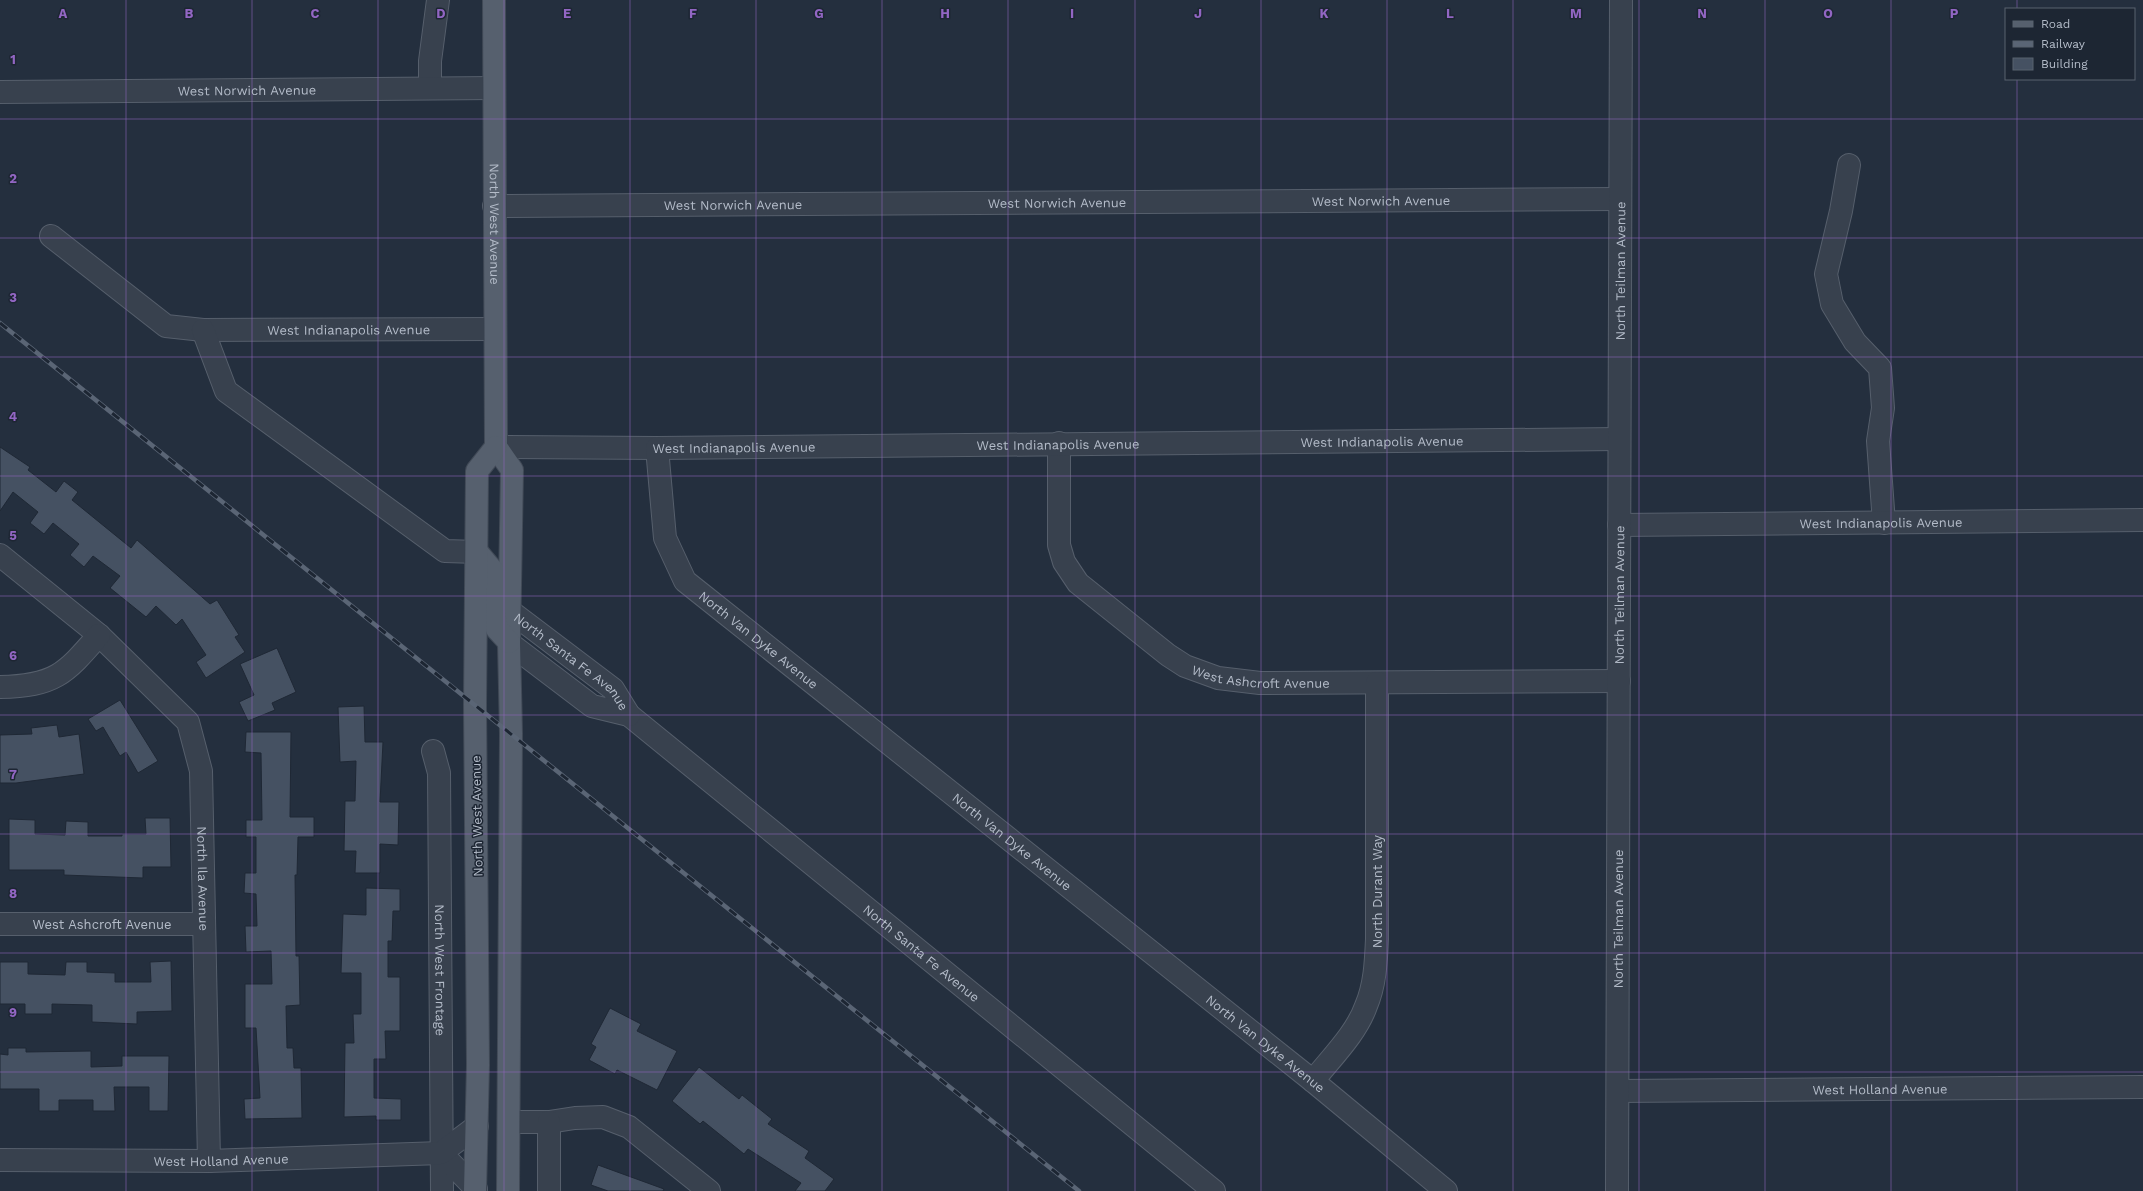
<svg xmlns="http://www.w3.org/2000/svg" width="2143" height="1191" font-family="'Work Sans',sans-serif">
<style>
.building{fill:#455162;stroke:#1f2835}
.lines{fill:none;stroke-linecap:round;stroke-linejoin:round}
.minor-casing{stroke:#565f6c;stroke-width:24}
.major-casing{stroke:#414a57;stroke-width:24}
.minor{stroke:#38414e;stroke-width:22}
.major{stroke:#56606e;stroke-width:22}
.rail-casing{stroke:#5a6575;stroke-width:4.5}
.rail{stroke:#1d2633;stroke-width:3;stroke-dasharray:9;stroke-linecap:butt}
.grid{fill:none;stroke:#9266c3;stroke-width:1;stroke-opacity:0.55}
.labels{text-anchor:middle;dominant-baseline:central;stroke-width:3;stroke-linejoin:round;paint-order:stroke}
.street-label{font-size:13px;fill:#b4bcc9;stroke:#1d2633}
.grid-label{font-size:13px;text-anchor:middle;font-weight:bold;fill:#9266c3;stroke:#1d2633;stroke-width:3;stroke-linejoin:round;paint-order:stroke}
</style>
<rect width="100%" height="100%" fill="#242f3e"/>
<!-- building -->
<path class="building" d="M0 447 30 467 28 470 56 492 64 481 78 492 72 500 131 548 137 540 210 604 217 600 239 635 235 637 245 652 206 678 196 662 206 655 182 619 176 625 156 606 146 617 110 588 120 576 93 556 84 567 70 555 79 544 53 523 44 534 30 523 38 512 13 492 0 511Z
M277 648 296 692 272 703 275 710 248 721 239 702 254 695 240 664Z
M120 700 158 761 138 773 126 752 120 756 103 727 96 731 88 719Z
M364 706 365 742H383L380 802H399L398 845 380 844V873H355L356 851H344L345 801H355L356 761 340 762 338 707Z
M57 725 59 737 79 734 84 774 16 783H0V735L32 734 31 728Z
M246 732H291L290 817H314V837H298L297 875H295L296 956H299L300 1005 286 1006 287 1048H293L294 1068H301L302 1118 245 1119 244 1099 260 1098 256 1028H245V984H272L271 951 246 952 245 926H257L256 894 244 893 245 873H256V837H246V820H262L261 753 245 752Z
M145 818H170L171 867H143V878L64 875V870H9V819L35 820V834L65 835 66 821 88 822V836H122V834H146Z
M366 888 400 889V911H393L392 941H388V977H400V1031H385L386 1059H374V1098L401 1099V1120H376V1116L344 1117 345 1043H354L353 1014H361V973H341L343 914 366 915Z
M171 961 172 1011 137 1012V1024L92 1022V1005L52 1004V1014H25V1004H0V962H28V974L65 975 66 962H87V972L115 973V982H151L150 962Z
M610 1008 641 1024 637 1031 677 1051 657 1090 617 1070 615 1074 589 1060 596 1047 591 1044Z
M8 1048H26V1052L91 1051V1067L122 1066V1056H169L168 1111H149V1087H114L115 1111H93V1100H59V1111H39V1089H0V1054L8 1055Z
M699 1067 739 1099 742 1095 772 1119 768 1124 809 1151 805 1158 834 1179 825 1191H795L801 1183 748 1149 744 1154 703 1121 700 1124 672 1101Z
M598 1165 664 1189 663 1191H608L591 1185Z"/>
<g class="lines">
<defs>
<g id="minor">
<path d="M430 88V61L438 0"/>
<path id="s1" d="M0 92 494 88"/>
<path d="M1849 165 1841 211 1826 274 1832 304 1855 342 1880 368 1883 408 1878 441 1884 523"/>
<path id="s2" d="M494 206 1620 199"/>
<path id="s3" d="M51 236 166 326 203 330 495 329"/>
<path d="M203 330 226 391 445 551 477 552"/>
<path id="s4" d="M1059 443V545L1064 562 1078 583 1168 655 1185 666 1218 678 1260 683 1619 681"/>
<path id="s5" d="M496 447 657 448 1619 439"/>
<path id="s6" d="M657 448 665 538 685 581 1313 1081 1446 1191"/>
<path id="s7" d="M1619 525 2143 520"/>
<path id="s8" d="M0 555 99 635 188 722 201 771 209 1161"/>
<path id="s9" d="M510 611 613 689 629 715 1214 1191"/>
<path d="M509 643 592 706 629 715"/>
<path d="M0 687C55 686 65 674 99 635"/>
<path id="s10" d="M433 751 439 773 442 1191"/>
<path id="s11" d="M0 924H204"/>
<path id="s12" d="M1313 1081C1331 1058 1356 1034 1366 1006 1375 985 1376 962 1377 939V683"/>
<path id="s13" d="M1618 1091 2143 1087"/>
<path d="M509 1122H549L575 1118 603 1117 629 1127 709 1191"/>
<path d="M441 1153 476 1189"/>
<path id="s14" d="M0 1160 209 1161 441 1153 477 1126"/>
<path d="M549 1191V1122"/>
<path id="s15" d="M1617 1191 1621 0"/>
</g>
<g id="major">
<path id="s16" d="M494 0 496 447 512 470 509 643 511 734 508 1191"/>
<path d="M477 552 493 571 494 612 497 629 509 642"/>
<path d="M475 1191 478 1065 475 705 477 471 496 447"/>
</g>
</defs>
<!-- minor casing -->
<use href="#minor" class="minor-casing"/>
<!-- major casing -->
<use href="#major" class="major-casing"/>
<!-- minor -->
<use href="#minor" class="minor"/>
<!-- major -->
<use href="#major" class="major"/>
<defs>
<path id="rail" d="M0 323 1079 1191"/>
</defs>
<!-- rail casing -->
<use href="#rail" class="rail-casing"/>
<!-- rail -->
<use href="#rail" class="rail"/>
</g>
<!-- grid -->
<path class="grid" d="M126 0V1191M252 0V1191M378 0V1191M504 0V1191M630 0V1191M756 0V1191M882 0V1191M1008 0V1191M1135 0V1191M1261 0V1191M1387 0V1191M1513 0V1191M1639 0V1191M1765 0V1191M1891 0V1191M2017 0V9M2017 79V1191M0 119H2143M0 238H2143M0 357H2143M0 476H2143M0 596H2143M0 715H2143M0 834H2143M0 953H2143M0 1072H2143"/>
<g class="labels">
<!-- street labels -->
<g class="street-label">
<text stroke="none"><textPath href="#s1" startOffset="247">West Norwich Avenue</textPath></text>
<text stroke="none"><textPath href="#s2" startOffset="887">West Norwich Avenue</textPath></text>
<text stroke="none"><textPath href="#s2" startOffset="563">West Norwich Avenue</textPath></text>
<text stroke="none"><textPath href="#s2" startOffset="239">West Norwich Avenue</textPath></text>
<text stroke="none"><textPath href="#s16" startOffset="224">North West Avenue</textPath></text>
<text stroke="none"><textPath href="#s15" startOffset="920">North Teilman Avenue</textPath></text>
<text stroke="none"><textPath href="#s3" startOffset="329">West Indianapolis Avenue</textPath></text>
<text stroke="none"><textPath href="#s5" startOffset="886">West Indianapolis Avenue</textPath></text>
<text stroke="none"><textPath href="#s5" startOffset="562">West Indianapolis Avenue</textPath></text>
<text stroke="none"><textPath href="#s5" startOffset="238">West Indianapolis Avenue</textPath></text>
<text stroke="none"><textPath href="#s7" startOffset="262">West Indianapolis Avenue</textPath></text>
<text stroke="none"><textPath href="#s15" startOffset="596">North Teilman Avenue</textPath></text>
<text stroke="none"><textPath href="#s6" startOffset="232">North Van Dyke Avenue</textPath></text>
<text stroke="none"><textPath href="#s9" startOffset="80">North Santa Fe Avenue</textPath></text>
<text stroke="none"><textPath href="#s4" startOffset="358">West Ashcroft Avenue</textPath></text>
<text transform="translate(477 816) rotate(-91)">North West Avenue</text>
<text stroke="none"><textPath href="#s6" startOffset="556">North Van Dyke Avenue</textPath></text>
<text stroke="none"><textPath href="#s8" startOffset="410">North Ila Avenue</textPath></text>
<text stroke="none"><textPath href="#s12" startOffset="208">North Durant Way</textPath></text>
<text stroke="none"><textPath href="#s15" startOffset="272">North Teilman Avenue</textPath></text>
<text stroke="none"><textPath href="#s11" startOffset="102">West Ashcroft Avenue</textPath></text>
<text stroke="none"><textPath href="#s9" startOffset="537">North Santa Fe Avenue</textPath></text>
<text stroke="none"><textPath href="#s10" startOffset="220">North West Frontage</textPath></text>
<text stroke="none"><textPath href="#s6" startOffset="880">North Van Dyke Avenue</textPath></text>
<text stroke="none"><textPath href="#s13" startOffset="262">West Holland Avenue</textPath></text>
<text stroke="none"><textPath href="#s14" startOffset="221">West Holland Avenue</textPath></text>
</g>
</g>
<g class="grid-label">
<text x="63" y="18">A</text>
<text x="189" y="18">B</text>
<text x="315" y="18">C</text>
<text x="441" y="18">D</text>
<text x="567" y="18">E</text>
<text x="693" y="18">F</text>
<text x="819" y="18">G</text>
<text x="945" y="18">H</text>
<text x="1072" y="18">I</text>
<text x="1198" y="18">J</text>
<text x="1324" y="18">K</text>
<text x="1450" y="18">L</text>
<text x="1576" y="18">M</text>
<text x="1702" y="18">N</text>
<text x="1828" y="18">O</text>
<text x="1954" y="18">P</text>
<text x="13" y="64">1</text>
<text x="13" y="183">2</text>
<text x="13" y="302">3</text>
<text x="13" y="421">4</text>
<text x="13" y="540">5</text>
<text x="13" y="660">6</text>
<text x="13" y="779">7</text>
<text x="13" y="898">8</text>
<text x="13" y="1017">9</text>
</g>
<!-- legend -->
<rect x="2005" y="8" width="130" height="72" fill="#1d2633" stroke="#59626f"/>
<rect x="2013" y="21" width="20" height="6" fill="#56606e" stroke="#59626f"/>
<text x="2041" y="28" font-size="12" fill="#b4bcc9">Road</text>
<rect x="2013" y="41" width="20" height="6" fill="#5a6575" stroke="#59626f"/>
<text x="2041" y="48" font-size="12" fill="#b4bcc9">Railway</text>
<rect x="2013" y="58" width="20" height="12" fill="#455162" stroke="#59626f"/>
<text x="2041" y="68" font-size="12" fill="#b4bcc9">Building</text>
</svg>
